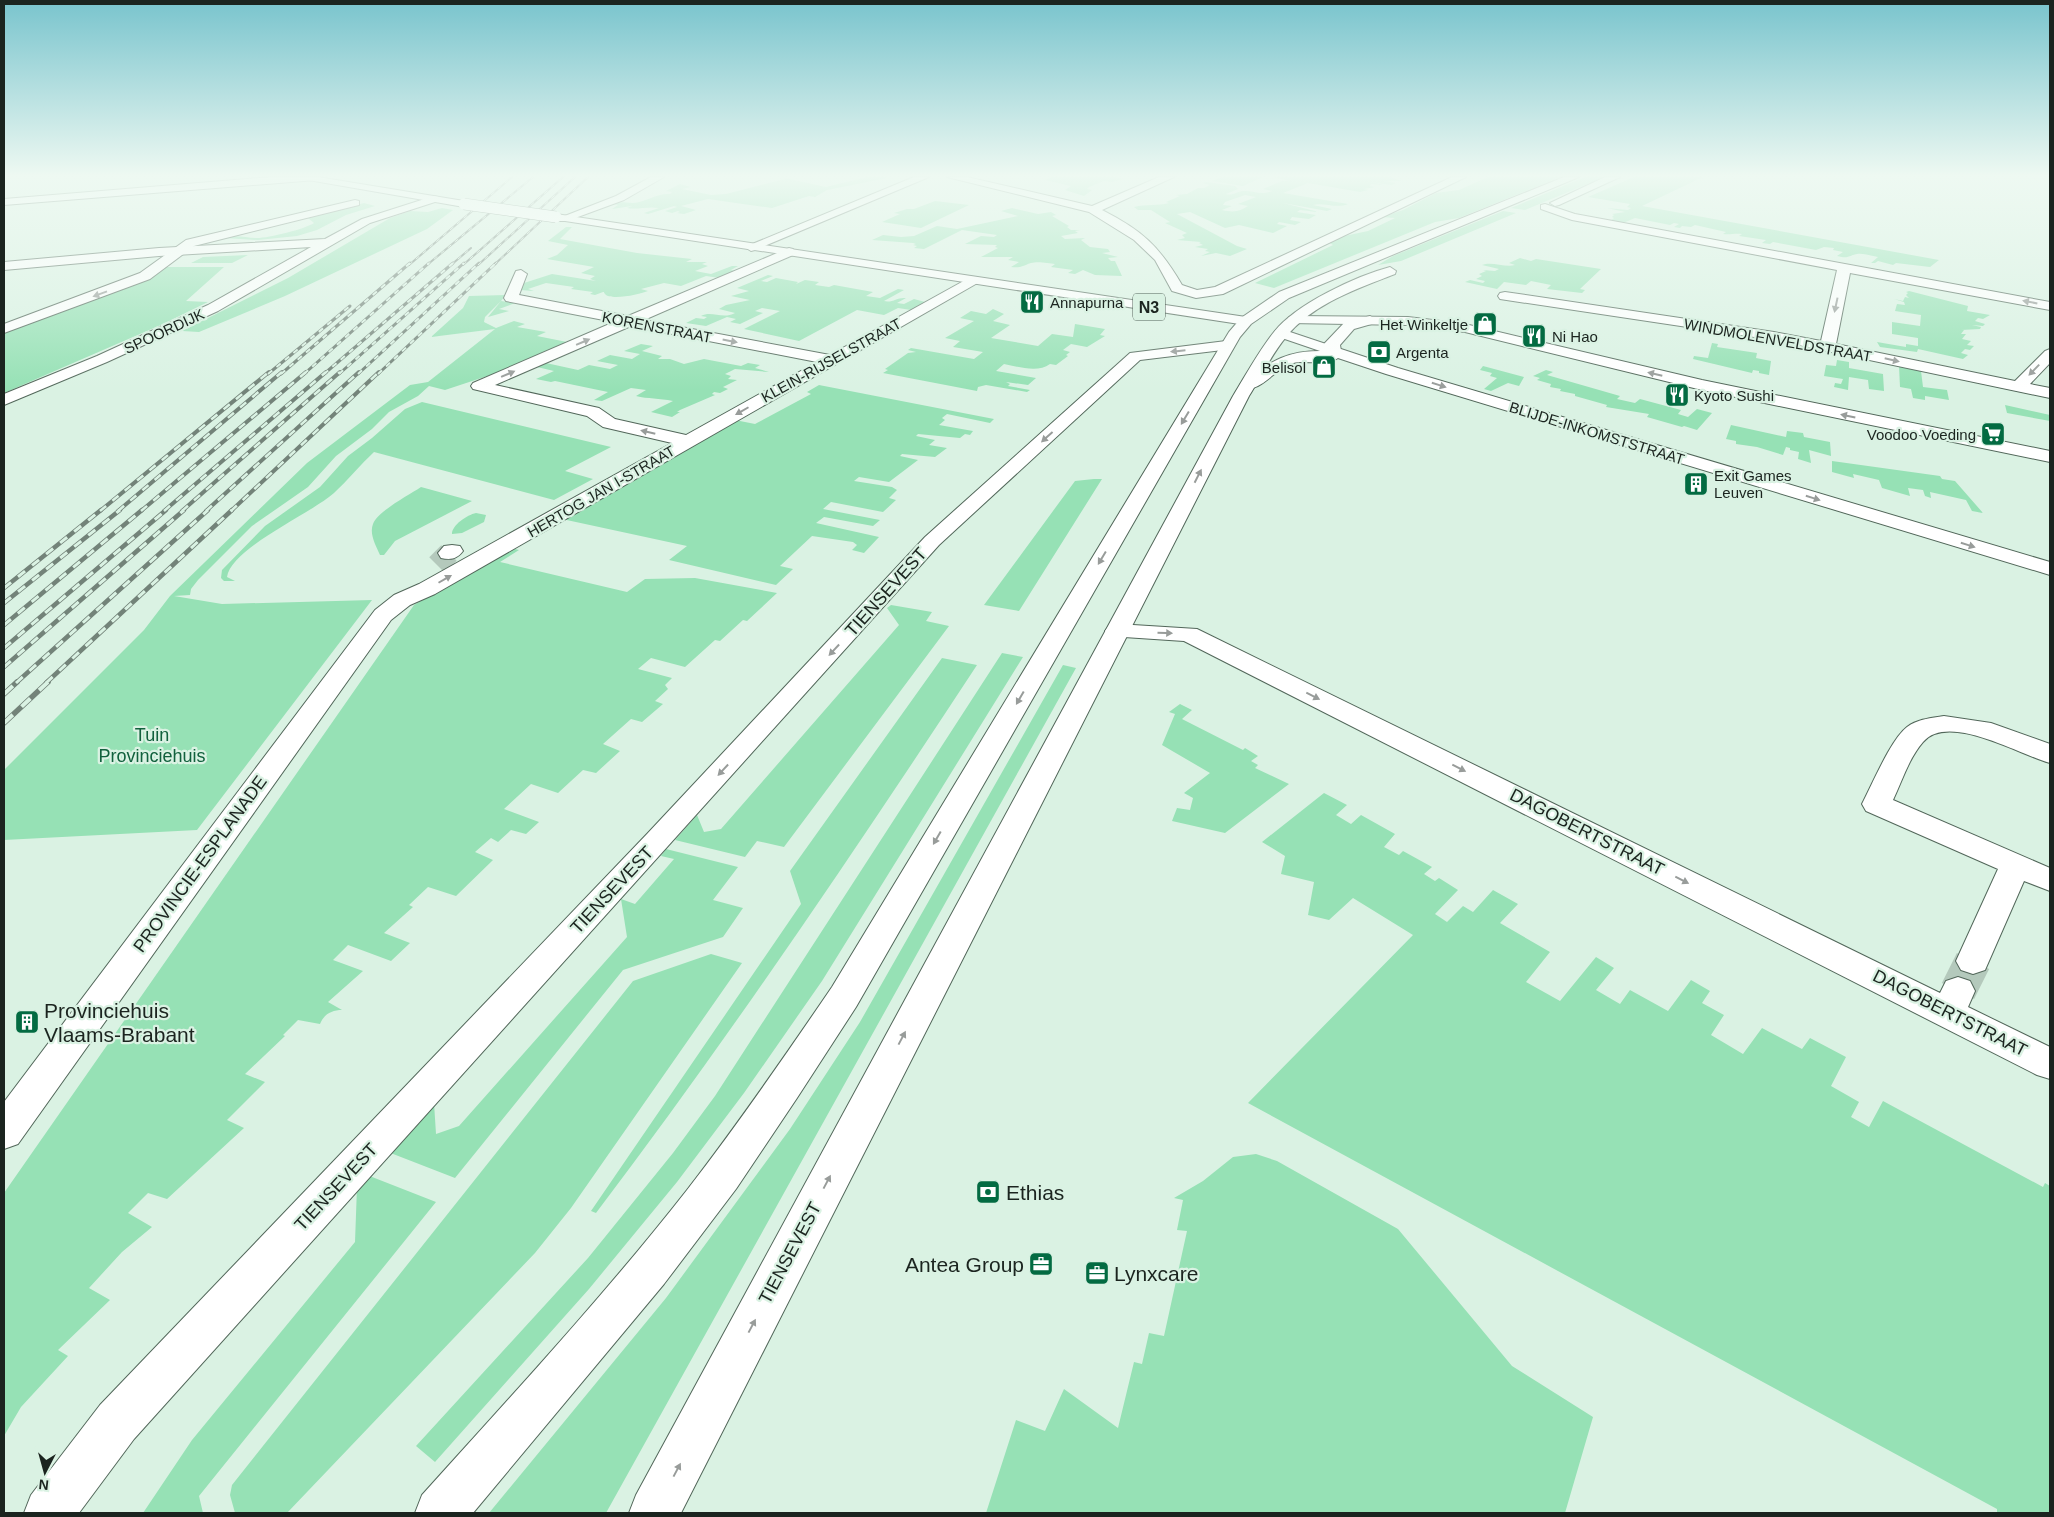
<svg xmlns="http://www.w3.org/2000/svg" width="2054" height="1517" font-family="Helvetica,sans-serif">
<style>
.green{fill:#96e1b5;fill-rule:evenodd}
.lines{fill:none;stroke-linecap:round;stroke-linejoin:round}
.minor-tunnel-far1{stroke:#b4c9bc;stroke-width:22;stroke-dasharray:22 11;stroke-linecap:butt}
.minor-tunnel{stroke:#b4c9bc;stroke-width:36;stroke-dasharray:36 18;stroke-linecap:butt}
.minor-casing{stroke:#52675a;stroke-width:2}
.tertiary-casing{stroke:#52675a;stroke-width:2}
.secondary-casing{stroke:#52675a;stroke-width:2}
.primary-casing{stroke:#52675a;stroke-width:2}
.minor{fill:#fff;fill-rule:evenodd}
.tertiary{fill:#fff;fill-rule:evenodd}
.secondary{fill:#fff;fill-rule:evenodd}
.primary{fill:#fff;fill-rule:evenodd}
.rail-far4-casing{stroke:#738379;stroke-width:2}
.rail-far3-casing{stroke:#738379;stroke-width:3}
.rail-far2-casing{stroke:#738379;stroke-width:4}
.rail-far1-casing{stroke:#738379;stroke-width:4.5}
.rail-casing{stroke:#738379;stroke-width:5.5}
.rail-far4{stroke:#daf2e3;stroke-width:1;stroke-dasharray:4.5;stroke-linecap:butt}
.rail-far3{stroke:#daf2e3;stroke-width:2;stroke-dasharray:5.5;stroke-linecap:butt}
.rail-far2{stroke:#daf2e3;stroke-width:2.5;stroke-dasharray:8;stroke-linecap:butt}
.rail-far1{stroke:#daf2e3;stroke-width:3;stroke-dasharray:9;stroke-linecap:butt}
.rail{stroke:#daf2e3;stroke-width:4;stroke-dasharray:12;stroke-linecap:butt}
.primary-bridge-casing{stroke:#52675a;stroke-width:12;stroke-linecap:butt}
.primary-bridge{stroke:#fff;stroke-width:11}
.oneway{fill:#989c9a}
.labels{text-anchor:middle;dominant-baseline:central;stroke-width:4.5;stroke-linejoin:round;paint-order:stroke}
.far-poi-label{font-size:15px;fill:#1b241f;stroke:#daf2e3;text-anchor:start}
.far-street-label{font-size:15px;fill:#1b241f;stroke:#daf2e3}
.shield{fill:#daf2e3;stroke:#54625a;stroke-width:1}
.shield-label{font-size:16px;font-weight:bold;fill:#1b241f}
.street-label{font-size:18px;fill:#1b241f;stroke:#daf2e3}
.park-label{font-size:18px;fill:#11613d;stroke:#daf2e3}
.near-poi-label{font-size:21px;fill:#1b241f;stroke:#daf2e3;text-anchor:start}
</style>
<rect width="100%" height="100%" fill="#daf2e3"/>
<!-- green -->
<path class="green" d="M780 177 826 187 867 177H885L887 178 827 190 815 197 809 196 772 208 708 199 681 206 696 210 684 214 677 213 680 212 678 211 672 213 665 211 677 207 674 206 648 214 644 213 659 208C647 206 638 210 627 208L632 206 612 209 618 205 612 204C620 201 625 203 633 203 646 202 657 193 670 194L672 192 666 191 680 184 691 187 682 189 711 195 726 194 785 179Z
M1051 177H1115L1122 179 1112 182 1104 181 1089 187 1087 189 1092 190 1084 196 1065 190 1071 186 1045 180Z
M1223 177H1263L1243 186 1212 181Z
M1273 177H1390L1402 181H1384L1396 183 1392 185 1370 182 1384 185 1371 184 1370 186 1375 187 1364 189 1368 190 1360 192 1308 183 1283 193 1348 204C1336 209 1324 202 1313 205L1332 209 1327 211 1283 203 1319 212 1300 210 1297 212 1316 215 1309 219 1292 217 1290 220 1301 222 1295 225 1279 222 1277 224 1287 226 1273 233 1239 225 1225 228 1190 212 1177 214 1237 246 1247 249 1230 256 1216 253 1201 256 1210 252 1205 251 1208 249 1195 247 1203 245 1199 243 1201 242 1177 240 1185 238 1182 235 1187 233 1165 223 1170 222 1151 210H1138L1134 207C1147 204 1157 206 1169 203L1166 202 1180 196 1176 195 1187 194 1198 188H1205H1204L1210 185 1203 183 1206 182 1235 186 1238 189 1226 194C1233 196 1236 192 1242 191 1254 190 1260 196 1272 191L1263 189 1282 181H1290ZM1245 195 1256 197 1238 204 1248 206C1240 211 1235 213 1222 210L1232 206 1223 205 1225 202Z
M1488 177H1561L1459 218 1435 222 1274 288 1255 283 1333 245 1325 240 1368 231 1395 218 1382 217 1403 210 1436 193 1459 190Z
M1585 177H1604L1525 210 1511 208Z
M1634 177H1703L1642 206 1939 260 1930 267 1896 263 1893 265 1878 261 1875 263H1871L1878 257C1872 256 1863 253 1857 254 1847 256 1849 259 1837 256L1843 252 1833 250 1834 248 1824 247 1816 250 1773 242 1770 244 1762 243 1766 240 1739 236 1742 234C1735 233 1730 235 1723 234L1726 232 1695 225 1691 227 1682 226 1680 228 1674 227 1679 224 1674 223 1670 225 1635 218 1623 223 1610 221 1614 218 1612 217 1614 215 1612 214 1625 212 1607 208 1628 210 1631 208 1627 207 1630 204 1588 197Z
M935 201 969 205 921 228 882 222 900 214 894 213 907 209H914Z
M364 203 375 206 346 215 317 230 297 236 258 240 225 238C237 234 245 238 257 238 269 238 305 229 314 223L308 218Z
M442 208 453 210 427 229 285 296 199 332 182 331 288 278 390 218 410 211 428 212Z
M1012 208 1038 214 1051 212 1056 215 1052 216 1069 226 1067 227 1071 230H1080L1075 231 1078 233 1061 236 1065 239 1085 238 1081 240 1090 247 1108 249 1110 252 1102 253 1118 257 1108 258 1111 261H1115L1122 276 1095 275 1083 270 1075 274 1068 273 1073 270 1051 267 1055 264C1049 263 1037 261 1031 263 1022 266 1021 268 1011 267L1019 262 1008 260 1013 257H981L998 248 995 247 997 245 965 244 981 236 994 237 997 235 962 230 924 249 914 248 917 246 913 245 916 244 913 243 872 240 883 235 901 237 914 236 937 226 957 229 1018 216 1001 211Z
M1503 211 1516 213 1401 261 1378 265 1393 256Z
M566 227H572L560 239 637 253 692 259 686 262H707L702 264 708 266 695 271 711 274 732 266H738L731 270 737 271 720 278 706 276 681 286 664 283 641 289 648 291C641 294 611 301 605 294 603 292 605 292 603 292L595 295 590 294 593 292 571 289 574 287 546 283 528 289 534 291 520 290 524 283 552 274 596 281 590 279 595 276 581 273 594 267 547 259 557 255 568 245 548 241Z
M248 255 232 263H191L203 257Z
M1520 258 1531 261 1536 259 1601 269 1580 289 1585 290 1582 293 1547 289 1551 285 1531 281 1526 285 1504 282 1497 289 1465 282 1470 280 1483 283 1485 281 1476 279 1482 276 1479 274 1486 271 1483 270 1495 271 1499 269 1482 265C1492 261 1505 268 1515 265L1509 263Z
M167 267H224L186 301 208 302 163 324 4 393V333L128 286Z
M768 275 773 276 761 281 767 282 776 278 798 282 796 284 805 280 819 282 815 285 829 287 834 285 873 292 866 296 880 298 898 289 904 290 884 301C893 303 897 297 906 298L897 303 904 304 914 299 925 302 911 310 898 308 884 315 857 310 799 341 744 329 780 311 762 308 755 311 763 313 740 324 730 322 736 319 727 317 706 326 686 323 696 318 704 319 707 317 701 316C712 310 722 320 735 313L719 309 726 305 750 300 731 296 749 291 737 288Z
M1909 291 1968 306 1967 311 1990 315 1983 319 1978 318 1975 321 1985 324 1983 326 1972 325 1981 327 1980 329 1961 330H1964L1961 334H1966L1962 339 1971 341 1967 345 1974 346 1970 350 1965 349 1961 353 1968 355 1963 359 1918 349 1917 352 1880 347 1877 342 1906 347V344L1918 346V338L1892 334V322L1920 326 1921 315 1895 311 1897 304 1905 305 1904 302 1894 299 1903 301 1905 297 1909 298 1906 295 1908 293 1906 292Z
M506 295 501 301 515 303 499 309 509 311 488 317 501 301 485 317 484 322 496 328 514 321 525 324 517 327 546 332 537 336 572 343 521 365 445 390 429 386 418 396 389 412 372 429 336 456 308 487 252 526 198 580 191 589 190 595 174 596 222 604 372 600 197 830 4 840V770L144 630 170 596 307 463 410 385 428 382 495 329 431 337 463 308 469 296Z
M993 309 1004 314 993 321 1010 325 991 338 1038 346 1052 334 1073 337 1075 324 1105 329 1100 335 1105 336 1087 347 1071 344 1063 350 1070 352 1066 355 1068 356 1056 365 1050 364C1038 373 1019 367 1004 364L996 371 1036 378 1028 385 1006 382 1010 384 1008 386 1030 390 1027 392 986 385 978 387 977 391 883 373 888 370 885 369 908 353 916 352 908 350 911 348 974 359 983 352 953 347 960 341 945 338 974 321 960 318 971 311 986 314Z
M1712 343 1718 344 1717 347 1757 353 1756 358 1771 361 1769 375 1759 373V371L1753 370 1752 373 1693 359 1694 356 1708 358Z
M641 344 653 346 642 351 662 356 658 359H670L684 364 704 359 741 366 748 363 760 365 755 368 769 372 735 369 725 374 731 376 728 379 737 380 723 387 728 389 720 393 714 392 712 394 715 395 680 410 677 412H680L672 417 651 412 673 401C659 398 648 399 636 396L646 390 631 388 602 401 594 400 608 392 555 381 551 382 536 379 554 371 537 367 546 363 578 370 589 365 610 369 618 365 597 361 610 355 632 359 640 354 624 351Z
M1837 360 1849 362V368L1883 374 1884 391 1869 389 1868 380 1849 377 1848 390 1834 387 1835 383 1841 384 1843 379 1824 376 1826 365 1836 366Z
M1483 366 1524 377 1519 386 1508 383 1491 391 1484 389 1497 378 1490 376 1492 373 1480 370Z
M1899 366 1921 371 1923 387 1947 390 1949 400 1925 396V400L1913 398 1911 389 1900 387Z
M1546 370 1553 372 1547 375 1620 396 1617 399 1635 403 1640 399 1681 410 1678 414 1688 417 1697 409 1712 413 1697 430 1684 426 1682 427 1647 417 1649 414 1606 407 1607 405 1575 396V394L1560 391 1561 389 1550 387 1551 384 1537 380 1540 378 1533 376Z
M819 385 994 419 990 423 947 414 942 418 945 420 939 425 973 431 970 435 965 434 960 438 918 434 916 436 935 440 929 445 947 448 935 457 902 454 900 456 918 460 889 482 859 477 854 481 892 487 897 490 889 498 896 500 883 512 831 502 823 509 880 520 873 526 824 517 816 523 879 537 864 553 852 550 857 545 853 542 812 536 780 566 793 569 776 585 669 560 687 546 562 519 735 420 755 424 811 394 807 392Z
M422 402 611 447 565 471 593 479 554 500 374 452C360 465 348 480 334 493 312 513 231 548 227 577L235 581H224L221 578 222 570 265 526 320 487 348 456 372 438 405 409Z
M2005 405 2050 415V421L2007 413Z
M1731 425 1786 437 1787 431 1803 433 1804 437 1830 442 1831 456 1809 450 1811 463 1798 459 1799 452 1790 450V448L1786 447 1783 455 1757 447 1736 444V441L1726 439Z
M1832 461 1940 476 1942 479 1955 481 1983 513 1972 511 1966 500 1930 492 1931 498 1925 496 1923 490 1908 488 1910 496 1882 488 1879 480 1853 474 1854 478 1832 472Z
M1094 479H1102L1019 611 984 605 1075 481Z
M421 487 472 501 395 541 384 555H380C376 546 369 534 373 524 378 511 409 495 421 487Z
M476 513 486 515 484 522 462 533 452 534C452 525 467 515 476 513Z
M511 548 519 550 500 562 627 592 645 579 695 578 777 593 747 621 743 620 720 641 715 640 685 667 651 658 638 669 672 678 665 685 668 689 655 701 663 704 642 722 631 719 603 744 620 751 596 773 583 770 558 793 531 784 504 809 539 822 526 834 511 830 498 842 491 838 475 852 493 860 456 896 428 887 409 905 413 907 384 933 410 943 391 961 348 945 333 960 363 971 328 1002 342 1010C332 1010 324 1014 320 1024L298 1020 283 1035 285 1036 245 1074 265 1082 227 1120 244 1128 167 1199 148 1193 128 1213 152 1227 122 1252 89 1288 110 1300 58 1350 68 1356 21 1407 4 1436V1193L414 605Z
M891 605 932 612 926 621 949 626 784 847 757 841 745 857 675 840 697 815 704 832 721 829 899 625 887 608Z
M1002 653 1023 657 822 981 744 1093 677 1182 589 1289 435 1462 416 1446 588 1258 673 1153 715 1096Z
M942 658 977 665C855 851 730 1036 596 1213L591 1211 801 904 790 871Z
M1063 665 1076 668 606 1513H489L666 1298 790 1129 860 1022Z
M1180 704 1192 710 1182 719 1243 750 1245 748 1258 756 1251 761 1258 765 1255 768 1289 784 1225 833 1172 821 1177 808 1190 810 1193 798 1184 793 1210 773 1162 745 1175 714 1169 712Z
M1324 793 1347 805 1336 815 1351 824 1361 815 1395 834 1384 847 1399 855 1403 851 1432 867 1424 874 1435 881 1439 878 1458 890 1435 914 1447 922 1463 906 1473 912 1493 890 1518 904 1500 923 1550 952 1526 982 1560 1001 1596 957 1614 968 1596 990 1620 1004 1630 990 1668 1011 1691 980 1710 991 1702 1003 1724 1015 1711 1035 1743 1054 1762 1028 1802 1049 1810 1038 1846 1057 1831 1086 1859 1102 1851 1117 1869 1127 1883 1101 2043 1187 2045 1183 2050 1186V1513H1997V1509L1248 1103 1413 935 1353 898 1329 920 1308 915 1314 882 1281 874 1285 856 1262 842Z
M666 849 738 867 713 900 743 908 723 937 623 970 455 1178 388 1152 434 1103 436 1134 459 1126 627 937 621 899 635 904 674 859 661 856Z
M711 954 742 963 571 1208 535 1253 287 1513H235L230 1495 232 1485 633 981Z
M1256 1154 1277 1161 1398 1229 1512 1366 1593 1417 1565 1513H986L1016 1420 1045 1431 1064 1389 1118 1428 1134 1362 1142 1364 1149 1333 1164 1336 1187 1231 1177 1230 1183 1200 1174 1198 1203 1181 1233 1157Z
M367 1175 436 1202 199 1496 203 1513H143L192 1440 355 1242 357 1187Z"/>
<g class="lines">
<!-- minor-tunnel-far1 -->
<path class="minor-tunnel-far1" d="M437 565 449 553"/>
<!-- minor-tunnel -->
<path class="minor-tunnel" d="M1958 991 1973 961"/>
<defs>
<path id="minor" d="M272 177H321L316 180 4 205V199Z
M651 177H664L624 200 567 221H559L557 219 616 196Z
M914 177H929L755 250 751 251 745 247Z
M947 177H967L1092 206 1159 177H1174L1102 210C1143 231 1159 246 1182 285L1197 290 1215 287 1452 177H1466L1223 294 1196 298 1172 291 1155 260 1134 240 1089 212Z
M355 200 359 201V205L194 246 150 279 4 333V324L140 273 186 240Z
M1545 204 1575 214 2050 302V310L1850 273 1836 344 2015 381 2045 351 2050 349V363L2030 384 2050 388V398L1774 340 1500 299 1498 296 1500 293 1505 292 1774 332 1821 341 1837 270 1572 220 1541 209V205Z
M789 248 793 249 795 252 793 255 644 320 830 355 969 278 974 277 981 281 435 594 410 605 391 620 18 1144 4 1149V1102L375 610 394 595 419 584 672 443 603 427 587 416 473 389 471 386 473 383 614 322 506 301 504 298 516 271 521 270 527 274 519 295 628 316ZM631 326 817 362 686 435 615 419 599 408 495 385Z
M1370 316 1377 320 1375 323 1354 329 1340 345 1341 351 1338 354H1328L1324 344 1344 323Z
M1226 341 1234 346 1231 349 1140 360 939 545 134 1439 79 1513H24L31 1495 100 1405 647 834 925 537 1130 353Z
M452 545 460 546 463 551C457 559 451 560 441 558L438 553 444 546Z
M1117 624 1197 629 1940 993 1946 981 1958 977 1970 981 1975 991 1968 1007 2050 1047V1079L2037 1075 1184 641 1109 636 1105 631 1109 626Z
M1944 716 1991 723 2050 744V763C2020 755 1948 712 1923 742 1909 758 1902 781 1893 800L2050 868V891L2024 881 1985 970 1973 974 1961 970 1956 961 1998 869 1866 811 1862 804C1872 785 1891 739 1907 727 1918 719 1931 718 1944 716Z"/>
<path id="tertiary" d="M434 196 438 197V201L370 223 218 311 107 362 4 405V394L97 356 208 305 311 247 159 256 4 270V262L159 248 325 239 362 219Z
M1294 316 1408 317 1465 324 1702 380 2050 451V462L1702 390 1465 332 1408 325 1289 323 1287 320 1289 317Z
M1281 329 1398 368 2050 562V575L1386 374 1338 358C1325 367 1302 358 1287 365 1273 372 1259 393 1242 388L1240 385 1242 382C1270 363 1284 351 1320 351L1276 336 1274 333 1276 330Z"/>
<path id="secondary" d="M1564 177H1579L1289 298 1251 324 1240 337 856 1007 797 1098 736 1189 664 1284 473 1513H415L422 1495C512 1395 604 1296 687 1190 738 1124 785 1056 832 987L1229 332 1241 318 1279 292Z
M1605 177H1620L1559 205 1555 206 1550 203Z
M1390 267 1396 271 1395 274C1357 289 1312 304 1286 337 1271 355 1261 377 1249 396L681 1513H629L636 1495 1233 396C1246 375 1258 352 1274 332 1296 304 1356 276 1390 267Z"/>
<path id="primary" d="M291 177H318L464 201 469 204 464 207Z
M556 214 1246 317 1253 321 1246 325 552 219V215Z"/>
</defs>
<!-- minor casing -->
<use href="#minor" class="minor-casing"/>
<!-- tertiary casing -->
<use href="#tertiary" class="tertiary-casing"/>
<!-- secondary casing -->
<use href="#secondary" class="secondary-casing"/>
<!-- primary casing -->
<use href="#primary" class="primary-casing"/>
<!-- minor -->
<use href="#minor" class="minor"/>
<!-- tertiary -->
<use href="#tertiary" class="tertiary"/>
<!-- secondary -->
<use href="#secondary" class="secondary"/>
<!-- primary -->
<use href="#primary" class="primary"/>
<defs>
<path id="rail-far4" d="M409 265 512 177
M427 265 533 177
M451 265 471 248
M463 265 563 177
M478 265 575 177
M494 265 588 177"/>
<path id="rail-far3" d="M268 374 350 306
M281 374 410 263
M304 374 429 263
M324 374 453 263
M339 374 464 263
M358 374 479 263
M378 374 496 263"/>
<path id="rail-far2" d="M100 511 269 372
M118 511 282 372
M141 511 306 372
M164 511 326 372
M182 511 340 372
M206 511 359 372
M231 511 379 372"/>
<path id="rail-far1" d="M4 588 101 510
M4 603 120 510
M4 625 142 510
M4 648 166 510
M4 667 184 510
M16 683 208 510
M46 683 232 510"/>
<path id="rail" d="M4 694 17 682
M4 723 48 682"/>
</defs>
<!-- rail-far4 casing -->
<use href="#rail-far4" class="rail-far4-casing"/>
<!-- rail-far3 casing -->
<use href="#rail-far3" class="rail-far3-casing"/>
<!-- rail-far2 casing -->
<use href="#rail-far2" class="rail-far2-casing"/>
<!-- rail-far1 casing -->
<use href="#rail-far1" class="rail-far1-casing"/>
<!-- rail casing -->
<use href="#rail" class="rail-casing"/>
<!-- rail-far4 -->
<use href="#rail-far4" class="rail-far4"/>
<!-- rail-far3 -->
<use href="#rail-far3" class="rail-far3"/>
<!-- rail-far2 -->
<use href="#rail-far2" class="rail-far2"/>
<!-- rail-far1 -->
<use href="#rail-far1" class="rail-far1"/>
<!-- rail -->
<use href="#rail" class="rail"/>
<defs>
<path id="primary-bridge" d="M464 204 556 217"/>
</defs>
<!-- primary-bridge casing -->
<use href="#primary-bridge" class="primary-bridge-casing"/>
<!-- primary-bridge -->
<use href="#primary-bridge" class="primary-bridge"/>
</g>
<!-- one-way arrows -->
<defs><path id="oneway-solid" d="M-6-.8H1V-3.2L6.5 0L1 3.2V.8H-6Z" transform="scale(1.25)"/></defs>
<g class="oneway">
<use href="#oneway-solid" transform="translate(100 294) rotate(160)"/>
<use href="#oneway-solid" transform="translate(2030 302) rotate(-169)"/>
<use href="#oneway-solid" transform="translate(1836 305) rotate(102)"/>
<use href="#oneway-solid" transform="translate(730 341) rotate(11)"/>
<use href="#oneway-solid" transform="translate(583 342) rotate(-23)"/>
<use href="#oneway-solid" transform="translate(1178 351) rotate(174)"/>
<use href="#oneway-solid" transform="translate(1892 360) rotate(13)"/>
<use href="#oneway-solid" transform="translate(2034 370) rotate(134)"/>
<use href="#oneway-solid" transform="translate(508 374) rotate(-23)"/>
<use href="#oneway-solid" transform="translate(1655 374) rotate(-167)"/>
<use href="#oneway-solid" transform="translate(1439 385) rotate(17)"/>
<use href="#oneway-solid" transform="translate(742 411) rotate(150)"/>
<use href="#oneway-solid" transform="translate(1848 416) rotate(-168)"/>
<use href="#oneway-solid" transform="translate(1185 418) rotate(121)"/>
<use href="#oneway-solid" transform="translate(648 432) rotate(-167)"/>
<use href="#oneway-solid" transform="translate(1047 437) rotate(138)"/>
<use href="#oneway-solid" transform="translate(1198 476) rotate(-63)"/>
<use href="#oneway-solid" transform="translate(1813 498) rotate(17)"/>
<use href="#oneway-solid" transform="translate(1968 545) rotate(17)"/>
<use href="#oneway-solid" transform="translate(1102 558) rotate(121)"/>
<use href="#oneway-solid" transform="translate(445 579) rotate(-30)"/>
<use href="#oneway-solid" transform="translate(1165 633) rotate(2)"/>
<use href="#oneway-solid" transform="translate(834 650) rotate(133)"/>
<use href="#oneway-solid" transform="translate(1313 696) rotate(27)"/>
<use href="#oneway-solid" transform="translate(1020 698) rotate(120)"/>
<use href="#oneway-solid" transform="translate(1459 768) rotate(27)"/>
<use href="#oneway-solid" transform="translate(723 770) rotate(133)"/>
<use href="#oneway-solid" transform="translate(937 838) rotate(120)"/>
<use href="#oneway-solid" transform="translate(1682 880) rotate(27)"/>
<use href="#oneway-solid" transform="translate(902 1038) rotate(-62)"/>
<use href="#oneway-solid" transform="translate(827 1182) rotate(-62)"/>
<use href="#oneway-solid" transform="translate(752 1326) rotate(-62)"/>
<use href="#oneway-solid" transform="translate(677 1470) rotate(-62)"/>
</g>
<!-- sky -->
<linearGradient id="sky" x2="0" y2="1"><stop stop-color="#79c4cd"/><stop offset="0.45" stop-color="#eef9f2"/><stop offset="1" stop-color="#eef9f2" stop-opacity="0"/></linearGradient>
<rect width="2054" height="390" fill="url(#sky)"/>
<!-- icons -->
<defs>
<symbol id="restaurant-square" viewBox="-11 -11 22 22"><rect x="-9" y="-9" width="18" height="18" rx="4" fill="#036b42" stroke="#daf2e3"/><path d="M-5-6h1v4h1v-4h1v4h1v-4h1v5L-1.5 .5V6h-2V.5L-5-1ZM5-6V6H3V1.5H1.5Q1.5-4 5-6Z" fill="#fff"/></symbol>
<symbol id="shop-square" viewBox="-11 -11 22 22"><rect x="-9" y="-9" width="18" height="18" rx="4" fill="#036b42" stroke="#daf2e3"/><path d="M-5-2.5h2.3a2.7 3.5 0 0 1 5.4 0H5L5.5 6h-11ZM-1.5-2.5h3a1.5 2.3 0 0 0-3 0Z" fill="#fff"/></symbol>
<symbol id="bank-square" viewBox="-11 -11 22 22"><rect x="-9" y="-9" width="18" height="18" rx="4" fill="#036b42" stroke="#daf2e3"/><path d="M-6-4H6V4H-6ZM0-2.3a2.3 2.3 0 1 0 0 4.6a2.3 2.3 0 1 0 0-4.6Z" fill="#fff"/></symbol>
<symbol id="supermarket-square" viewBox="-11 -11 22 22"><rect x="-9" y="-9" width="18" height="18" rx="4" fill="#036b42" stroke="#daf2e3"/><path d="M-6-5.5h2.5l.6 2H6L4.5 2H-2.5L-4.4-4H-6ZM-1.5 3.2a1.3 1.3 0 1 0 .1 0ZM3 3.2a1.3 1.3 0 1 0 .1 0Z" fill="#fff"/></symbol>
<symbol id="building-square" viewBox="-11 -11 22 22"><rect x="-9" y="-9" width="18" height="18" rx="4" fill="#036b42" stroke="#daf2e3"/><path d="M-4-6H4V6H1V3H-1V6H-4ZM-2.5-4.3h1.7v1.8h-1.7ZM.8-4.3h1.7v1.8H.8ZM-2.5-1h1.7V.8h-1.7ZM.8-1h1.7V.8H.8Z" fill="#fff"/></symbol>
<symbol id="office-square" viewBox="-11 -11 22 22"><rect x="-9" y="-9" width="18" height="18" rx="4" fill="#036b42" stroke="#daf2e3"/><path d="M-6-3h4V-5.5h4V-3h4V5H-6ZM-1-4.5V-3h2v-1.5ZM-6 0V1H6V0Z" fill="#fff"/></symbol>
</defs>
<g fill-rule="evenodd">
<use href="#restaurant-square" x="1018" y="288" width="28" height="28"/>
<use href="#shop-square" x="1471" y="310" width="28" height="28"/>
<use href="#restaurant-square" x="1520" y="322" width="28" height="28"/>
<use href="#bank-square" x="1365" y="338" width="28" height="28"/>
<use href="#shop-square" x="1310" y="353" width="28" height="28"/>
<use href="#restaurant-square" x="1663" y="381" width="28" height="28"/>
<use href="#supermarket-square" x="1979" y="420" width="28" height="28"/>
<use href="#building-square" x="1682" y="470" width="28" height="28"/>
<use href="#building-square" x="13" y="1008" width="28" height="28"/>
<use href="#bank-square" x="974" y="1178" width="28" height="28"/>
<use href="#office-square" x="1027" y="1250" width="28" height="28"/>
<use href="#office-square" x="1083" y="1259" width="28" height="28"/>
</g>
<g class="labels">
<!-- far-poi labels -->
<g class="far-poi-label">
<text x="1050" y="302">Annapurna</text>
<text x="1468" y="324" text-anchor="end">Het Winkeltje</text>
<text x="1552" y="336">Ni Hao</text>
<text x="1396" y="352">Argenta</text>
<text x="1306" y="367" text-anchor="end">Belisol</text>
<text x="1694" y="395">Kyoto Sushi</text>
<text x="1976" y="434" text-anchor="end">Voodoo Voeding</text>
<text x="1714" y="475">Exit Games<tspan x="1714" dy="17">Leuven</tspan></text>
</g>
<!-- far-street labels -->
<g class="far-street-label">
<text transform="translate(657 327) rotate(11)">KORENSTRAAT</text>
<text transform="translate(164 331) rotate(-25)">SPOORDIJK</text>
<text transform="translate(1778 340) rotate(10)">WINDMOLENVELDSTRAAT</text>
<text transform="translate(831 360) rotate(-29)">KLEIN-RIJSELSTRAAT</text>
<text transform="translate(1597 433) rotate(17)">BLIJDE-INKOMSTSTRAAT</text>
<text transform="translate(601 491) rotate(-30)">HERTOG JAN I-STRAAT</text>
</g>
<!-- shield labels -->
<rect class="shield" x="1133" y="293.5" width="32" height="27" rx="4"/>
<g class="shield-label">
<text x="1149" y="307">N3</text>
</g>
<!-- street labels -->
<g class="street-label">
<text transform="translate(886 592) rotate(-48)">TIENSEVEST</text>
<text transform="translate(1587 832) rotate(27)">DAGOBERTSTRAAT</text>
<text transform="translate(200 864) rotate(-54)">PROVINCIE-ESPLANADE</text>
<text transform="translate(612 890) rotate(-47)">TIENSEVEST</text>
<text transform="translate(1950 1013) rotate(27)">DAGOBERTSTRAAT</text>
<text transform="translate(336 1187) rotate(-47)">TIENSEVEST</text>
<text transform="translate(790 1253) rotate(-62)">TIENSEVEST</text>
</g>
<!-- park labels -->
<g class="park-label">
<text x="152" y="735">Tuin<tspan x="152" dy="21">Provinciehuis</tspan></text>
</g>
<!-- near-poi labels -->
<g class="near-poi-label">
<text x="44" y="1010">Provinciehuis<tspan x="44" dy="24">Vlaams-Brabant</tspan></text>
<text x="1006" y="1192">Ethias</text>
<text x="1024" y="1264" text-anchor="end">Antea Group</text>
<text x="1114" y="1273">Lynxcare</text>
</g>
</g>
<!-- border -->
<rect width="2054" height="1517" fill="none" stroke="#1b241f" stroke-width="10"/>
<!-- north arrow -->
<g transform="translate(45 1472) rotate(186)" stroke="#daf2e3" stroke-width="4" paint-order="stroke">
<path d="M0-4L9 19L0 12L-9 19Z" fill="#1b241f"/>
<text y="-8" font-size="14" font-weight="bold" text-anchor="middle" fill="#1b241f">N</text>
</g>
</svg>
